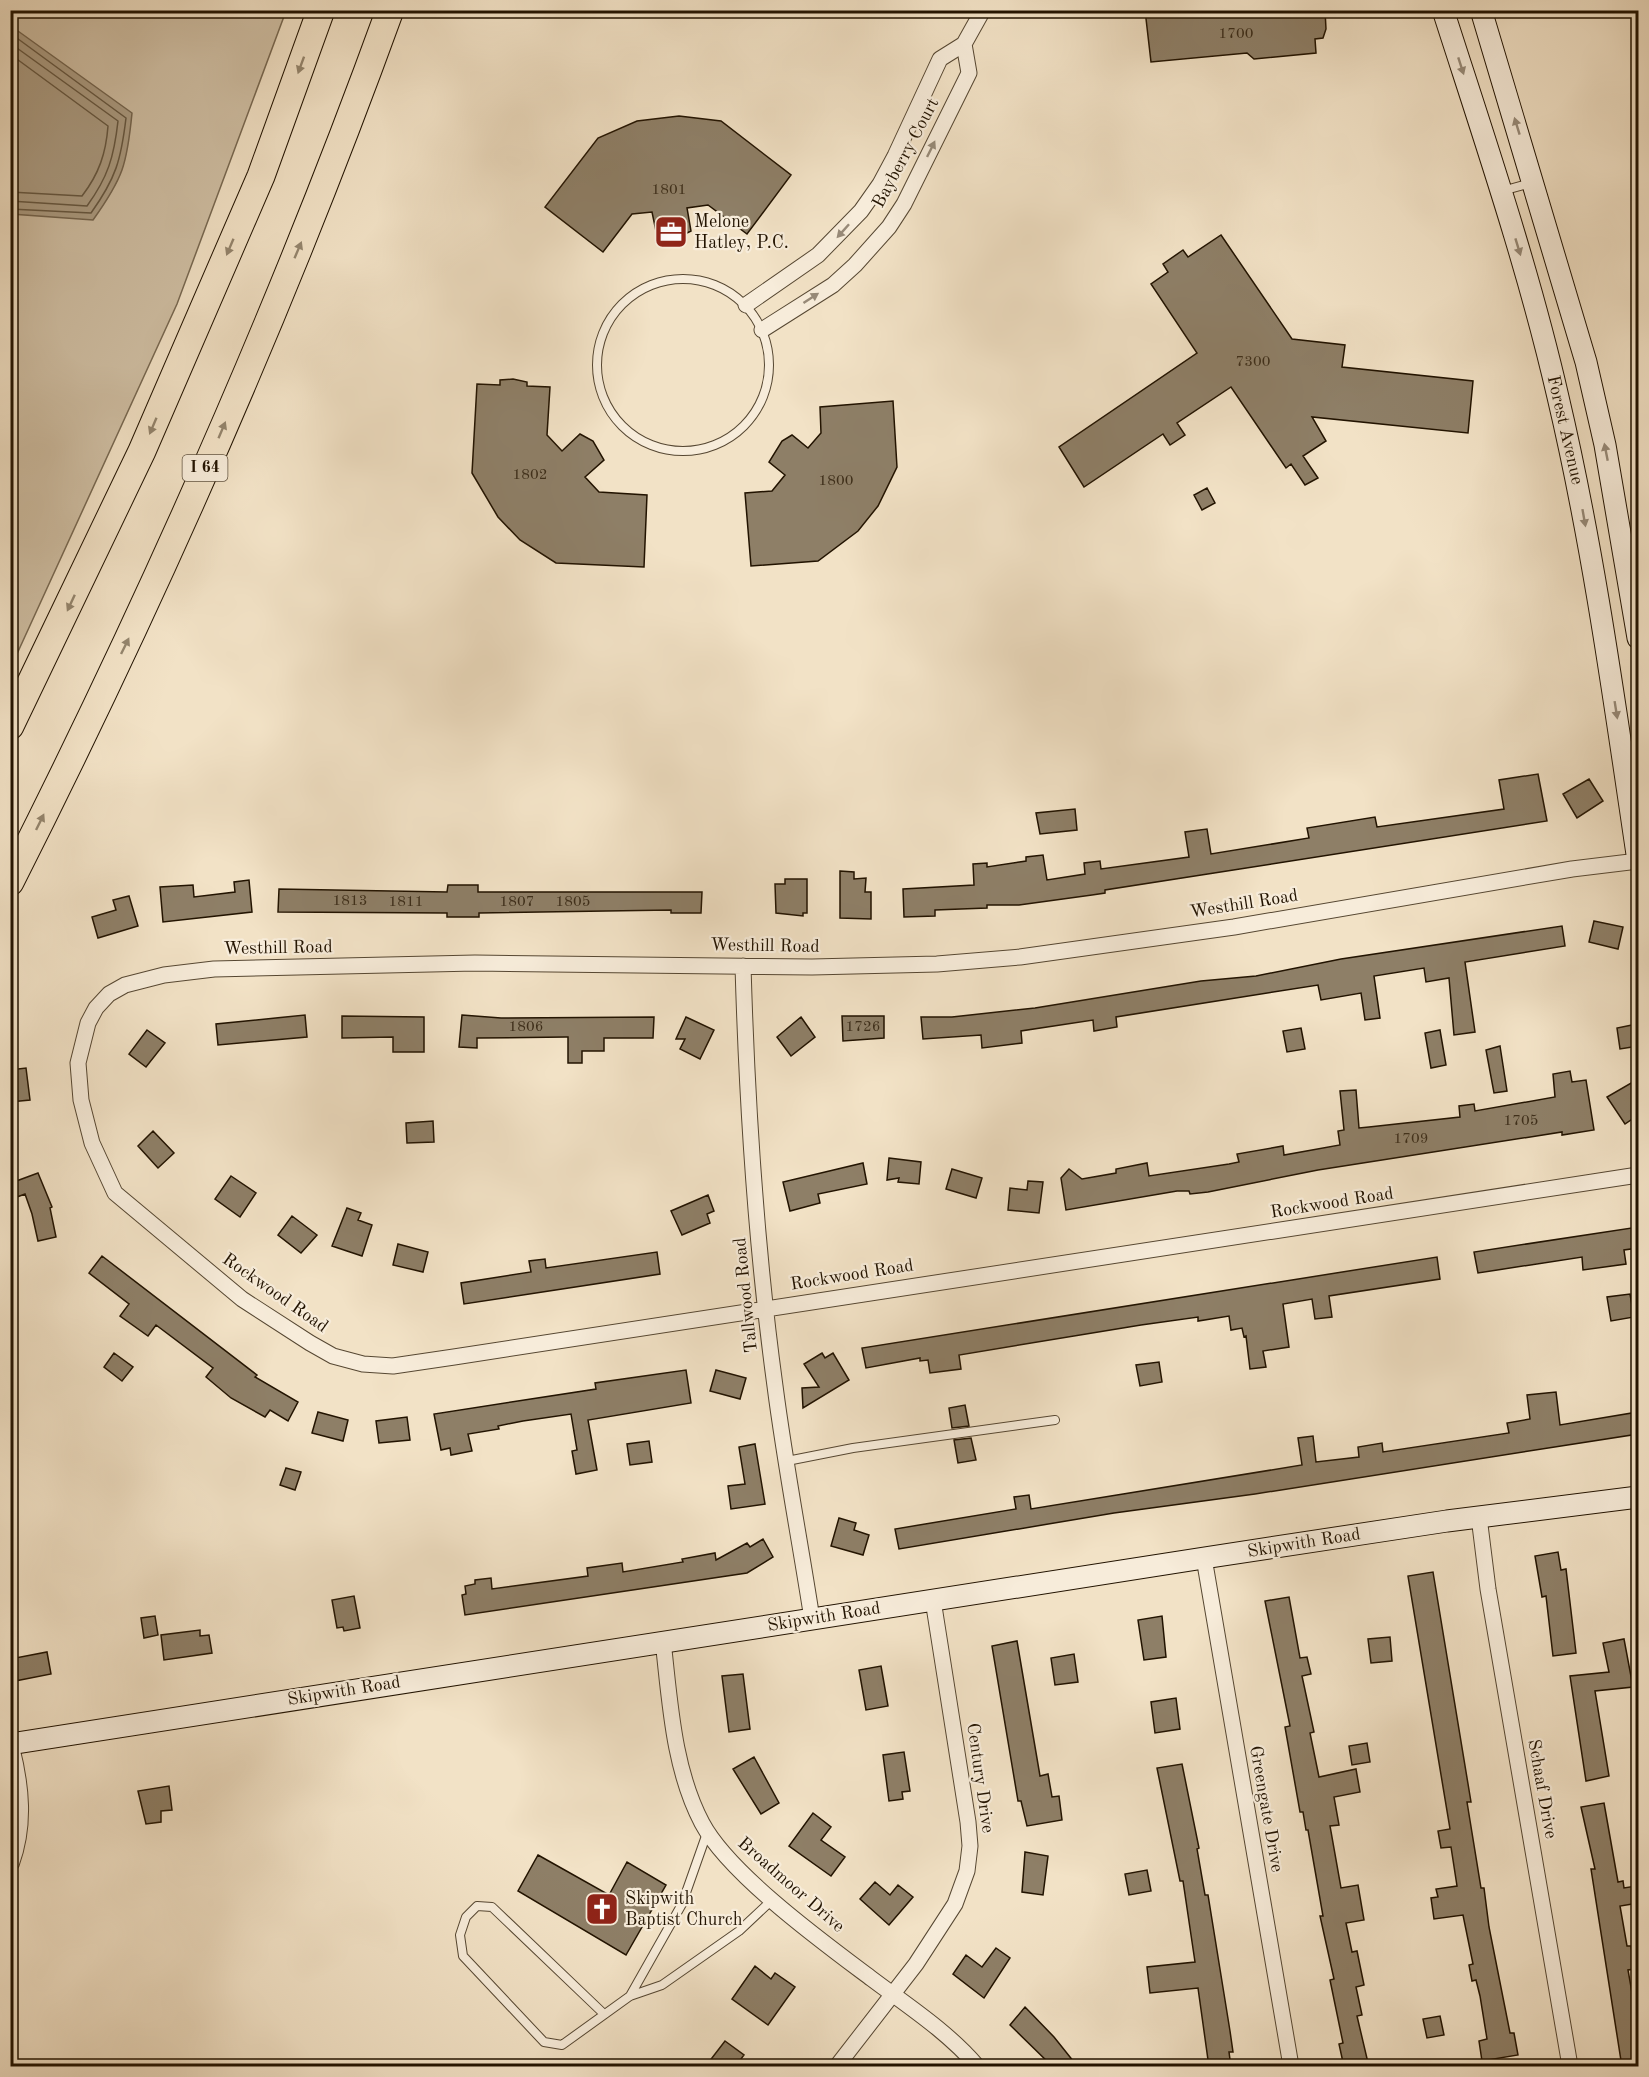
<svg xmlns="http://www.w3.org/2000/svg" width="1649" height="2077" font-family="'Old Standard TT',serif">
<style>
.green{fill:#cfbfa4;stroke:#786952;stroke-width:1.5}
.water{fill:#ab9c83;stroke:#74654f;stroke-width:1.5}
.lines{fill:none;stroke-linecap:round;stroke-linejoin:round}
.shore{stroke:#665842;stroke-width:1.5}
.building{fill:#8e7f67;stroke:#221300;stroke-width:1.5}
.service-casing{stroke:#564732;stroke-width:10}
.minor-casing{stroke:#564732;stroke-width:17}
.tertiary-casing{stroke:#564732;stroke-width:20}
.secondary-casing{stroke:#221300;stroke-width:23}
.motorway-casing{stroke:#221300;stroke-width:29}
.service{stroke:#f7ecda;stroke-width:8}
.minor{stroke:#f7ecda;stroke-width:15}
.tertiary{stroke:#f7ecda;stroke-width:18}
.secondary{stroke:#f7ecda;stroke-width:21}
.motorway{stroke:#f2e2c6;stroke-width:27}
.oneway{fill:#94856d}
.oneway2{fill:#978a78}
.labels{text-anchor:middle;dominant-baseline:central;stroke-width:4.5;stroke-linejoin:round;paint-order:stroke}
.number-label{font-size:15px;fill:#3d2e1a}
.shield{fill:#f7ecda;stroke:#625441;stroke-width:1.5}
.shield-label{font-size:16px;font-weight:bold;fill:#221300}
.street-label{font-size:18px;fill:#221300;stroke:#f7ecda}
.poi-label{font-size:18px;fill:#221300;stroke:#f7ecda;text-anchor:start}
</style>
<rect width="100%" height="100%" fill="#f2e2c6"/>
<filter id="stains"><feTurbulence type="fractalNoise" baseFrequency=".00333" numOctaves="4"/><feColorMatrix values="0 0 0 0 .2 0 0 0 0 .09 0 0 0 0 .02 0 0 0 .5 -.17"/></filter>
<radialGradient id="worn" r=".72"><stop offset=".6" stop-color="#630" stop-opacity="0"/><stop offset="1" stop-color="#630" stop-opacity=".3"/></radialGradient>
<!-- green -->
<path class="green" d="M11 11H286L177 304 11 667Z"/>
<!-- water -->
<path class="water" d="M11 26 132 113C127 165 123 178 93 220L11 214Z"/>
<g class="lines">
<!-- shore -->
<path class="shore" d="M10 33 126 118C121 160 116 178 91 213L10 209
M10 43 118 121C114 157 108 177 87 206L10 201
M10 54 108 126C106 153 99 174 82 196L10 192"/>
</g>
<!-- building -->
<path class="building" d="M1145 10H1325L1326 29 1323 38 1315 39 1316 53 1254 59 1247 53 1151 62Z
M679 116 721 121 791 175 747 234 708 205 687 208 691 231 675 239 657 236 652 212 632 214 603 252 545 207 598 138 637 121Z
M1221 235 1292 339 1345 345 1342 367 1473 381 1468 433 1312 417 1326 441 1303 456 1318 478 1305 485 1291 464 1286 468 1231 387 1177 423 1185 435 1170 445 1163 434 1084 487 1059 447 1197 353 1151 284 1168 272 1163 264 1183 250 1188 257Z
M513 379 527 382V386L550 387 547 435 562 451 580 434 593 441 604 460 585 477 599 492 647 495 644 567 556 563 520 540 498 517 472 473 477 384 500 385V380Z
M893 401 897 467 878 506 858 531 818 561 751 566 745 493 772 491 785 475 769 462 782 441 792 435 808 448 821 433 820 407Z
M1207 488 1215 503 1202 510 1194 495Z
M1538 774 1547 821 1105 890V893L1092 895 1019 905H987V908L935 910V916L904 917 903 889 974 885 973 864 987 863V867L1026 861V857L1043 855 1047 880 1085 874 1084 863 1100 861 1101 869 1189 857 1185 832 1207 829 1211 854 1309 838 1307 828 1375 817 1377 827 1504 809 1499 780Z
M1589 779 1603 801 1577 818 1563 794Z
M1075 809 1077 830 1040 834 1036 813Z
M840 871 854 872V879L866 878 865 892H871V919L840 918Z
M785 879H807V913H803V916L776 913 775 884H785Z
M249 880 252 912 163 922 160 887 193 885 194 897 235 892 234 882Z
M448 885H478V892H702L701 913H671V910L479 913V917H447V913L278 912 279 889 447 892Z
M129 896 138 926 98 938 92 917 116 910 113 900Z
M1594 921 1623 927 1618 949 1589 942Z
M1562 926 1565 946 1465 962 1475 1032 1454 1035 1449 978 1426 982 1424 968 1374 976 1380 1018 1365 1020 1361 993 1321 1000 1318 985 1116 1017 1117 1027 1094 1031 1093 1020 1021 1031 1022 1043 982 1048 981 1035 923 1039 921 1017H952L1035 1008 1201 981 1256 976 1341 959Z
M305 1015 307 1037 218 1045 216 1024Z
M462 1015 501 1018 654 1017 653 1038H604V1051H582V1063H568V1037H566L477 1038V1048L459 1047Z
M342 1016 424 1017V1052H393V1037L342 1038Z
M842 1016H884V1038L843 1041Z
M686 1017 714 1030 700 1059 680 1049 685 1039H676Z
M801 1017 815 1037 791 1056 777 1037Z
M1637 1024 1638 1046 1620 1049 1617 1028Z
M1301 1028 1305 1049 1287 1052 1283 1031Z
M147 1030 165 1043 146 1067 129 1054Z
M1440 1030 1446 1065 1431 1068 1425 1033Z
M1500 1046 1507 1091 1494 1093 1486 1050Z
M26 1068 30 1100 10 1102V1070Z
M1570 1071 1572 1082 1586 1080 1594 1130 1562 1135V1132L1318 1170 1208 1192 1190 1194 1189 1191H1177L1066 1210 1061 1178 1069 1169 1082 1179 1116 1173V1169L1147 1163 1149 1176 1229 1164 1239 1162 1237 1154 1283 1146 1284 1155 1340 1145 1338 1131 1344 1130 1340 1091 1356 1090 1359 1128 1369 1127 1460 1117 1459 1106 1474 1104 1475 1111 1555 1097 1553 1074Z
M1638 1079V1115L1625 1124 1607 1097Z
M433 1121 434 1142 407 1143 406 1123Z
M153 1131 174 1153 158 1168 138 1146Z
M889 1158 921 1162 919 1184 898 1182 899 1178 887 1180Z
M863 1163 867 1184 818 1194 820 1203 790 1211 783 1182Z
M952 1169 982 1178 976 1198 946 1189Z
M38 1173 52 1207 50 1208 56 1237 38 1241 32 1214 25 1194 17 1197 11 1183Z
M231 1176 256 1193 240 1217 215 1199Z
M1028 1181 1043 1182 1039 1213 1008 1210 1010 1188 1027 1190Z
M708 1195 714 1211 707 1214 710 1223 682 1235 671 1211Z
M347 1208 361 1213 358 1220 372 1225 362 1256 332 1246Z
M292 1216 317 1235 301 1253 278 1235Z
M1638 1227V1248L1624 1250 1626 1264 1583 1270 1582 1257 1478 1273 1474 1252Z
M398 1244 428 1252 423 1272 393 1265Z
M657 1252 660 1274 464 1304 461 1283 531 1272 529 1261 545 1259 546 1268Z
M102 1256 257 1375 255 1377 298 1402 288 1421 270 1410 265 1417 231 1398 206 1377 213 1368 156 1325 148 1336 120 1316 129 1304 89 1273Z
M1437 1257 1440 1279 1329 1296 1332 1317 1315 1319 1312 1299 1283 1304 1289 1347 1263 1351 1266 1367 1250 1369 1246 1336 1244 1337 1242 1328 1231 1330 1229 1316 1198 1321V1317L1141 1325 959 1355 961 1369 930 1373 928 1360 920 1361V1358L866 1368 862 1348Z
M1630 1294 1634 1317 1611 1321 1607 1297Z
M114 1353 133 1367 122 1381 104 1367Z
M822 1353 825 1358 833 1353 849 1380 803 1408 802 1388 819 1387 804 1364Z
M1159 1362 1162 1382 1140 1386 1136 1365Z
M686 1370 691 1403 588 1420 597 1470 576 1474 572 1451 577 1450 571 1414 523 1421 498 1426 499 1429 468 1434 472 1451 451 1455 450 1448 441 1450 434 1414 596 1389 595 1383Z
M716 1370 746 1378 740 1399 710 1391Z
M1556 1392 1560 1425 1638 1412V1434L1255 1494 1114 1513 899 1549 895 1529 1016 1509 1014 1497 1029 1495 1031 1509 1302 1465 1298 1438 1313 1436 1316 1462 1359 1457 1358 1447 1382 1443 1383 1452 1509 1433 1507 1423 1530 1419 1527 1395Z
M965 1405 969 1426 952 1428 949 1408Z
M318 1412 348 1420 343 1441 312 1433Z
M407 1417 410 1440 379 1443 376 1421Z
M971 1438 976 1460 958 1463 954 1440Z
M649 1441 652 1462 630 1465 627 1444Z
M755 1444 765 1504 731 1509 728 1486 745 1484 739 1447Z
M286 1468 301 1472 295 1490 280 1485Z
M839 1518 856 1523 854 1530 869 1535 863 1555 831 1546Z
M763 1539 773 1557 747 1573 465 1615 462 1595 466 1594 465 1586 475 1584V1580L491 1578 492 1589 588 1576 587 1568 622 1563 623 1572 683 1562 682 1559 715 1553 716 1560 747 1543 750 1547Z
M1558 1552 1561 1570 1566 1569 1576 1653 1553 1656 1546 1596 1542 1597 1535 1556Z
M1433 1572 1471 1802H1467L1481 1888H1484L1489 1927 1510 2033H1514L1518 2055 1482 2061 1479 2041 1487 2039 1480 1996 1476 1980 1472 1981 1469 1965 1473 1964 1463 1915 1434 1919 1431 1898 1438 1897 1436 1889 1457 1886 1451 1847 1441 1848 1438 1831 1450 1829 1408 1576Z
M354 1596 360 1628 344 1631 343 1627 337 1628 332 1600Z
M1289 1597 1300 1658 1307 1657 1311 1674 1302 1676 1314 1732 1310 1733 1319 1777 1356 1769 1360 1792 1334 1797 1339 1825 1330 1826 1341 1888 1358 1885 1364 1920 1346 1923 1352 1952 1357 1951 1364 1985 1356 1987 1362 2015 1357 2016 1369 2067H1344L1339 2044 1343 2043 1330 1980 1334 1979 1320 1916H1323L1308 1830H1306L1303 1812H1300L1285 1727 1290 1726 1265 1601Z
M155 1616 158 1635 144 1638 141 1618Z
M1162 1616 1166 1657 1144 1660 1138 1620Z
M200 1630V1636L209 1635 212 1653 164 1660 161 1635Z
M1390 1637 1392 1661 1371 1663 1368 1639Z
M1624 1639 1633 1687 1595 1691 1609 1776 1586 1781 1570 1676 1609 1672 1603 1643Z
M1017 1641 1040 1776 1048 1774 1052 1797 1059 1796 1062 1820 1027 1826 1021 1801H1018L992 1646Z
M47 1652 51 1674 10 1682V1659Z
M1074 1654 1078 1682 1055 1685 1051 1658Z
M881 1666 888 1706 866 1710 859 1670Z
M743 1674 750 1729 729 1732 722 1676Z
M1176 1698 1180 1729 1155 1733 1151 1702Z
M1367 1743 1370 1762 1352 1765 1349 1746Z
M904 1752 910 1791 902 1792 903 1799 889 1801 883 1755Z
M754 1757 779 1803 761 1814 733 1769Z
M1182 1764 1199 1848 1197 1849 1205 1895H1208L1230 2031 1233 2052H1229L1231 2067H1209L1198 1988 1150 1993 1147 1967 1195 1962 1183 1881H1180L1157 1768Z
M169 1786 172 1810 161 1811V1822L146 1824 138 1791Z
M1604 1803 1618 1882 1623 1881 1624 1888 1636 1886 1638 1899V1903L1620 1906 1627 1946H1631L1635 1969 1628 1970 1635 2010 1638 2009V2067H1622L1591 1869H1595L1581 1807Z
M813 1813 831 1827 821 1840 845 1857 831 1876 789 1846Z
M1025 1852 1048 1856 1043 1895 1022 1892Z
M538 1855 609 1895 627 1862 666 1885 626 1955 518 1891Z
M1147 1870 1151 1891 1129 1895 1125 1874Z
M875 1882 890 1895 898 1885 913 1897 889 1925 860 1899Z
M996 1948 1010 1958 984 1998 953 1974 966 1955 982 1967Z
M755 1966 771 1979 775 1973 795 1987 768 2025 732 1999Z
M1025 2007 1054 2037 1078 2067H1053L1010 2025Z
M1440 2016 1444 2035 1427 2038 1423 2019Z
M725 2041 744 2055 735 2067H705Z"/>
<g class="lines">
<defs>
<path id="service" d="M1502 191 1531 183
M597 365a86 86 0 1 1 172 0a86 86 0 1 1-172 0Z
M787 1461 853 1448 1055 1420
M630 1996 682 1904 707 1833
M604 2014 492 1907 477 1906 466 1917 460 1935 463 1956 544 2042 562 2045 630 1996 662 1985 739 1931 772 1900"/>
<path id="minor" d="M746 305 818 255 861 211 880 184 895 156 940 59 964 44 983 10
M762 330 833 285 855 265 889 227 904 204 969 73 964 44
M1638 861 1572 869 1234 927 1020 957 937 964 812 967 475 963 214 969 164 975 125 985 109 994 96 1008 88 1023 78 1063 81 1100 92 1143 115 1193 242 1299 310 1343 333 1356 363 1364 393 1366 454 1357 1638 1175
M743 966C747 1106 756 1247 775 1386 785 1464 800 1541 812 1619
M1479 1517 1488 1589 1570 2066
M1204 1558 1291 2066
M663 1641C670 1701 673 1768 702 1823 729 1874 824 1943 872 1979 908 2006 948 2032 977 2066
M837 2066 916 1964 955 1904 967 1871 970 1846 968 1822 933 1600"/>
<path id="tertiary" d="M10 1747C20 1786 24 1825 10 1863"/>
<path id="secondary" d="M1443 10C1484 138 1528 266 1558 397 1594 550 1615 706 1638 861
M1481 10 1586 362 1605 445 1638 638
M10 1744 1204 1558 1447 1521 1638 1497"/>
<path id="motorway" d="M10 726 142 451 261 176 321 10
M10 882C153 599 282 308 390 10"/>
</defs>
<!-- service casing -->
<use href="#service" class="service-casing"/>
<!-- minor casing -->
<use href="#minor" class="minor-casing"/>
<!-- tertiary casing -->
<use href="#tertiary" class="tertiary-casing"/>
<!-- secondary casing -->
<use href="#secondary" class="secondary-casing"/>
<!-- motorway casing -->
<use href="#motorway" class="motorway-casing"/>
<!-- service -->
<use href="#service" class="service"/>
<!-- minor -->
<use href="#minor" class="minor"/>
<!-- tertiary -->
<use href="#tertiary" class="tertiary"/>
<!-- secondary -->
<use href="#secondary" class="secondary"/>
<!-- motorway -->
<use href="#motorway" class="motorway"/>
</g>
<!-- one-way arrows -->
<defs><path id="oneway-solid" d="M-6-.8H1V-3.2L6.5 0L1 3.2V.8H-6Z" transform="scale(1.5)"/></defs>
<g class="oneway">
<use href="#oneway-solid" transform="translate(301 65) rotate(110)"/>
<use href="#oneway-solid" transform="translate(230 247) rotate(113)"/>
<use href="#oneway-solid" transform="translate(298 250) rotate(-67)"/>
<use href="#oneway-solid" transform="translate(153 426) rotate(113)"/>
<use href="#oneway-solid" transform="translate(222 430) rotate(-67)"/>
<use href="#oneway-solid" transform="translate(71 603) rotate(115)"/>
<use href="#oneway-solid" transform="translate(125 646) rotate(-64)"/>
<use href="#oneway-solid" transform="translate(40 822) rotate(-64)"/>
</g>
<g class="oneway2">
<use href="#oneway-solid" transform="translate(1461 66) rotate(72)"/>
<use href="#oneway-solid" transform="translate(1517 126) rotate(-107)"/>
<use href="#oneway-solid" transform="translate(931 149) rotate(-64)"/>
<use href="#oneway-solid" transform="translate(843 231) rotate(132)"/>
<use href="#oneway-solid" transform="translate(1518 247) rotate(73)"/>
<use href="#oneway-solid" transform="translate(811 298) rotate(-33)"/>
<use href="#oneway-solid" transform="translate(1606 452) rotate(-101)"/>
<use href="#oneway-solid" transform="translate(1584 518) rotate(80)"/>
<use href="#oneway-solid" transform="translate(1616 710) rotate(81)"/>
</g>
<!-- icons -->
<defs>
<symbol id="office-square" viewBox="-11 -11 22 22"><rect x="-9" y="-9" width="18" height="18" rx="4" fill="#8f2418" stroke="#f7ecda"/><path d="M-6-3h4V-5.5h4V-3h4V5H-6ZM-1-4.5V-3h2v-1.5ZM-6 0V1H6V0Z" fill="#fff"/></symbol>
<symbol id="church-square" viewBox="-11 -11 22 22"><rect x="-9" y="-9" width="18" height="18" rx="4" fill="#8f2418" stroke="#f7ecda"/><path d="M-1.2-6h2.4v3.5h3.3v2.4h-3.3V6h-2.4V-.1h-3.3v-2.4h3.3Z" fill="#fff"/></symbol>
</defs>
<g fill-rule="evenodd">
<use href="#office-square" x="652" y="213" width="38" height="38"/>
<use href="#church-square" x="583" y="1890" width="38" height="38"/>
</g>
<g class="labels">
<!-- number labels -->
<g class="number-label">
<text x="1236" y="34">1700</text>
<text x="669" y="190">1801</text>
<text x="1253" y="362">7300</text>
<text x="530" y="475">1802</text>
<text x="836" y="481">1800</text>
<text x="350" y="901">1813</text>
<text x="406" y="902">1811</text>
<text x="517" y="902">1807</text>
<text x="573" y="902">1805</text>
<text x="526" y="1027">1806</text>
<text x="863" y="1027">1726</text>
<text x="1521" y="1121">1705</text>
<text x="1411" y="1139">1709</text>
</g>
<!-- shield labels -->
<rect class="shield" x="182.5" y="455" width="45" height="26" rx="4.5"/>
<g class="shield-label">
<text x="205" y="468">I 64</text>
</g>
<!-- street labels -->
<g class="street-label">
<text transform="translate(906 153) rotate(-62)">Bayberry Court</text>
<text transform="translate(1565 430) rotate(77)">Forest Avenue</text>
<text transform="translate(1244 904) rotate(-9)">Westhill Road</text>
<text transform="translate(765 946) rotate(1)">Westhill Road</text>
<text transform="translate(278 948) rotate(-1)">Westhill Road</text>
<text transform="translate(1332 1203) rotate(-9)">Rockwood Road</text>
<text transform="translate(852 1275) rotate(-9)">Rockwood Road</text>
<text transform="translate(275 1293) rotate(35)">Rockwood Road</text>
<text transform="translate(746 1295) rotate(-96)">Tallwood Road</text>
<text transform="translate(1304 1543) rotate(-9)">Skipwith Road</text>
<text transform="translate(824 1617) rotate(-9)">Skipwith Road</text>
<text transform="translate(344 1691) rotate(-9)">Skipwith Road</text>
<text transform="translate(980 1778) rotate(82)">Century Drive</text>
<text transform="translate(1542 1789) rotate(80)">Schaaf Drive</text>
<text transform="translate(1266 1809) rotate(80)">Greengate Drive</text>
<text transform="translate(791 1885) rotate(41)">Broadmoor Drive</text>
</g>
<!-- poi labels -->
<g class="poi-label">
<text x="694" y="222">Melone<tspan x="694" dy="21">Hatley, P.C.</tspan></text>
<text x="625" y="1899">Skipwith<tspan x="625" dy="21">Baptist Church</tspan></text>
</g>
</g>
<!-- margin -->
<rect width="1649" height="2077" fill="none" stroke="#f2e2c6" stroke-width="36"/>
<rect x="12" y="12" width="1625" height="2053" fill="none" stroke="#221300" stroke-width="3"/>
<rect x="18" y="18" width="1613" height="2041" fill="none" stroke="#221300" stroke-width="1.5"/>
<rect width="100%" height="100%" filter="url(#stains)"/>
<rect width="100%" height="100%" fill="url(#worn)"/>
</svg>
